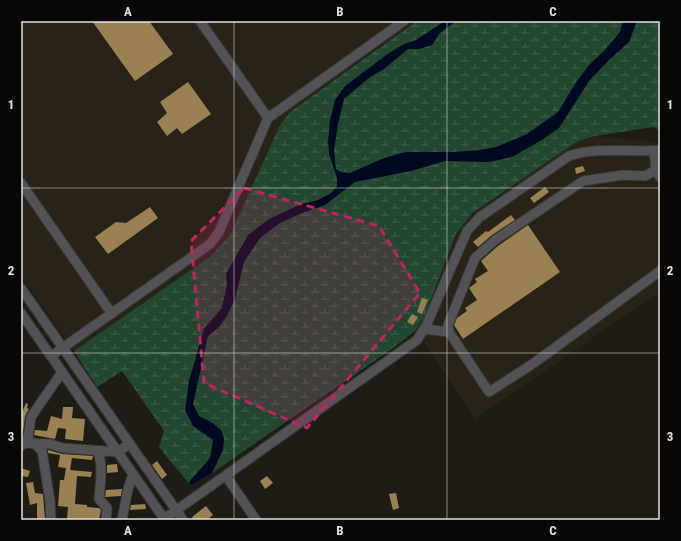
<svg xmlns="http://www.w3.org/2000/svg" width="681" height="541" font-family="'Roboto Condensed',sans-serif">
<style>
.built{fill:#292317}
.wetland{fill:url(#wetland-marsh)}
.water{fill:#000921}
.building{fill:#9b8050}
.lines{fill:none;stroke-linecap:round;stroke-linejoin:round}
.minor-casing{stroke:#3b3832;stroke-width:11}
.minor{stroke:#535357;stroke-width:9}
.marked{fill:#c42262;fill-opacity:0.2;stroke:#c42262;stroke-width:3;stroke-dasharray:8 5;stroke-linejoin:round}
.grid{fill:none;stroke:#e4e1dd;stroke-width:1;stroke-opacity:0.55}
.neatline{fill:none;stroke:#e4e1dd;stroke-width:1.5}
.grid-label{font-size:13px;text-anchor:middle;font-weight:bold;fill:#e4e1dd}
</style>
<defs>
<pattern id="wetland-marsh" width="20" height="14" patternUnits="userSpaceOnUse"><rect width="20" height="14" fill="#224830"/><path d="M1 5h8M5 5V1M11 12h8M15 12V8" fill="none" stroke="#42624e"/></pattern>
</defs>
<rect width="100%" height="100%" fill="#1f1c16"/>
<!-- built -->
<path class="built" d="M21 21H417L290 112 280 125 230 235 211 256 74 351 21 276Z
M595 136 656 142 660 149V292L475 419 416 330 425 315 455 236 471 214 578 141Z"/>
<!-- wetland -->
<path class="wetland" d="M417 21H660V130L653 127 595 136 578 141 471 214 455 236 425 315 416 330 393 348 212 473 191 485 170 461 159 447 164 431 122 371 97 387 74 351 211 256 230 235 280 125 290 112Z"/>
<!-- water -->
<path class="water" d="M445 21H458L452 24 440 33 432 45 419 49H408L384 69 370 77 344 99 338 124 334 150 336 169 341 172 350 173 384 158 406 152H453L480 150 496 147 527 134 558 112 577 81 590 64 604 51 620 32 623 21H637L629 42 609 60 589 81 559 128 540 141 512 157 489 162 445 161 411 171 355 182 325 205 302 213 280 223 260 238 244 262 235 299 227 316 218 328 208 336 193 404 199 416 211 422 221 430 224 439 223 450 212 473 191 485 189 482 210 458 213 440 193 426 185 410 189 381 204 329 222 308 227 284 226 274 248 235 269 219 299 205 318 200 331 193 337 186V178L329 154 328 142 330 120 335 100 345 86 389 53 404 44 416 40Z"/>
<!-- building -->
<path class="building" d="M92 21H149L173 54 135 81Z
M188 82 211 114 182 134 177 128 167 136 157 122 167 113 160 102Z
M583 166 585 171 576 174 575 168Z
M545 187 549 192 534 203 530 198Z
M150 207 158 218 108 254 95 237 116 222 126 223Z
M511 215 515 220 492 235 478 247 473 242 486 231 488 232Z
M528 225 560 272 463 339 454 325 457 318 467 311 465 308 477 300 469 288 477 282 475 279 488 271 481 261 498 246Z
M422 298 428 300 422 314 417 312Z
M412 314 418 317 413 325 407 322Z
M26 403 28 404 27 408 29 409 25 416 23 433H21V415Z
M63 407H73L72 418 85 419 83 441 65 439 66 429 58 428 55 439 34 435 35 430 47 431 51 416 62 419Z
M48 450 62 454 93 456 92 460 72 458 70 470 92 472 91 477 77 476 75 504 87 505V507L99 508 101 510 99 520H67L68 507 58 506 60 480H64L66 468 58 467 60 455 48 453Z
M157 461 167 475 162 479 152 465Z
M117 464 118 472 107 473V465Z
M21 468 30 471 28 477 21 476Z
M267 476 273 483 265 489 260 481Z
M33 482 35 493 43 494 45 519H37V503L30 505 26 483Z
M122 489 121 496 105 497 106 490Z
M396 493 399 508 393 510 389 494Z
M145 504 146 509 130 510 131 505Z
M206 506 213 515 207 520H194L192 517Z"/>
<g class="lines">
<defs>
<path id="minor" d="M200 21 268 118
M654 151 656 170 660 177
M656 170 645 176 623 175 583 181 495 240 475 258 448 325 449 332 489 392 534 363 660 271
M21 183 112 314
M21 288 183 520
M21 313 165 520
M424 329 449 332
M51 356 210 244 219 232 268 118 404 21
M21 443 50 444 63 448 118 452 129 444
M34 443 42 451 50 501 51 520
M21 446 28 438 31 417 62 372
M97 451C104 465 100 484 99 499L107 508 106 520
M226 476 256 520
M164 519 417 340 426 326 467 231 480 217 569 156C598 146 630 153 660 150
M122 520 128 489 133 474"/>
</defs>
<!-- minor casing -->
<use href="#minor" class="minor-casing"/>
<!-- minor -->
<use href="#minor" class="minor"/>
</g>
<!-- marked area -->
<path class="marked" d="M244 188 379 226 420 293 307 428 204 383 191 241Z"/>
<!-- grid -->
<path class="grid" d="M234 21V520M447 21V520M21 188H660M21 353H660"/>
<!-- border -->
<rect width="681" height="541" fill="none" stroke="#080705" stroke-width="44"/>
<rect x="22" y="22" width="637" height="497" class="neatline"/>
<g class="grid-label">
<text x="128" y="16">A</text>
<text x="340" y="16">B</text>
<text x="553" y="16">C</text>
<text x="11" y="109">1</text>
<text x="670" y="109">1</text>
<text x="11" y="275">2</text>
<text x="670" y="275">2</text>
<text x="11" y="441">3</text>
<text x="670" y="441">3</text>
<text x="128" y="535">A</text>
<text x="340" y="535">B</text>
<text x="553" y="535">C</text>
</g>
</svg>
